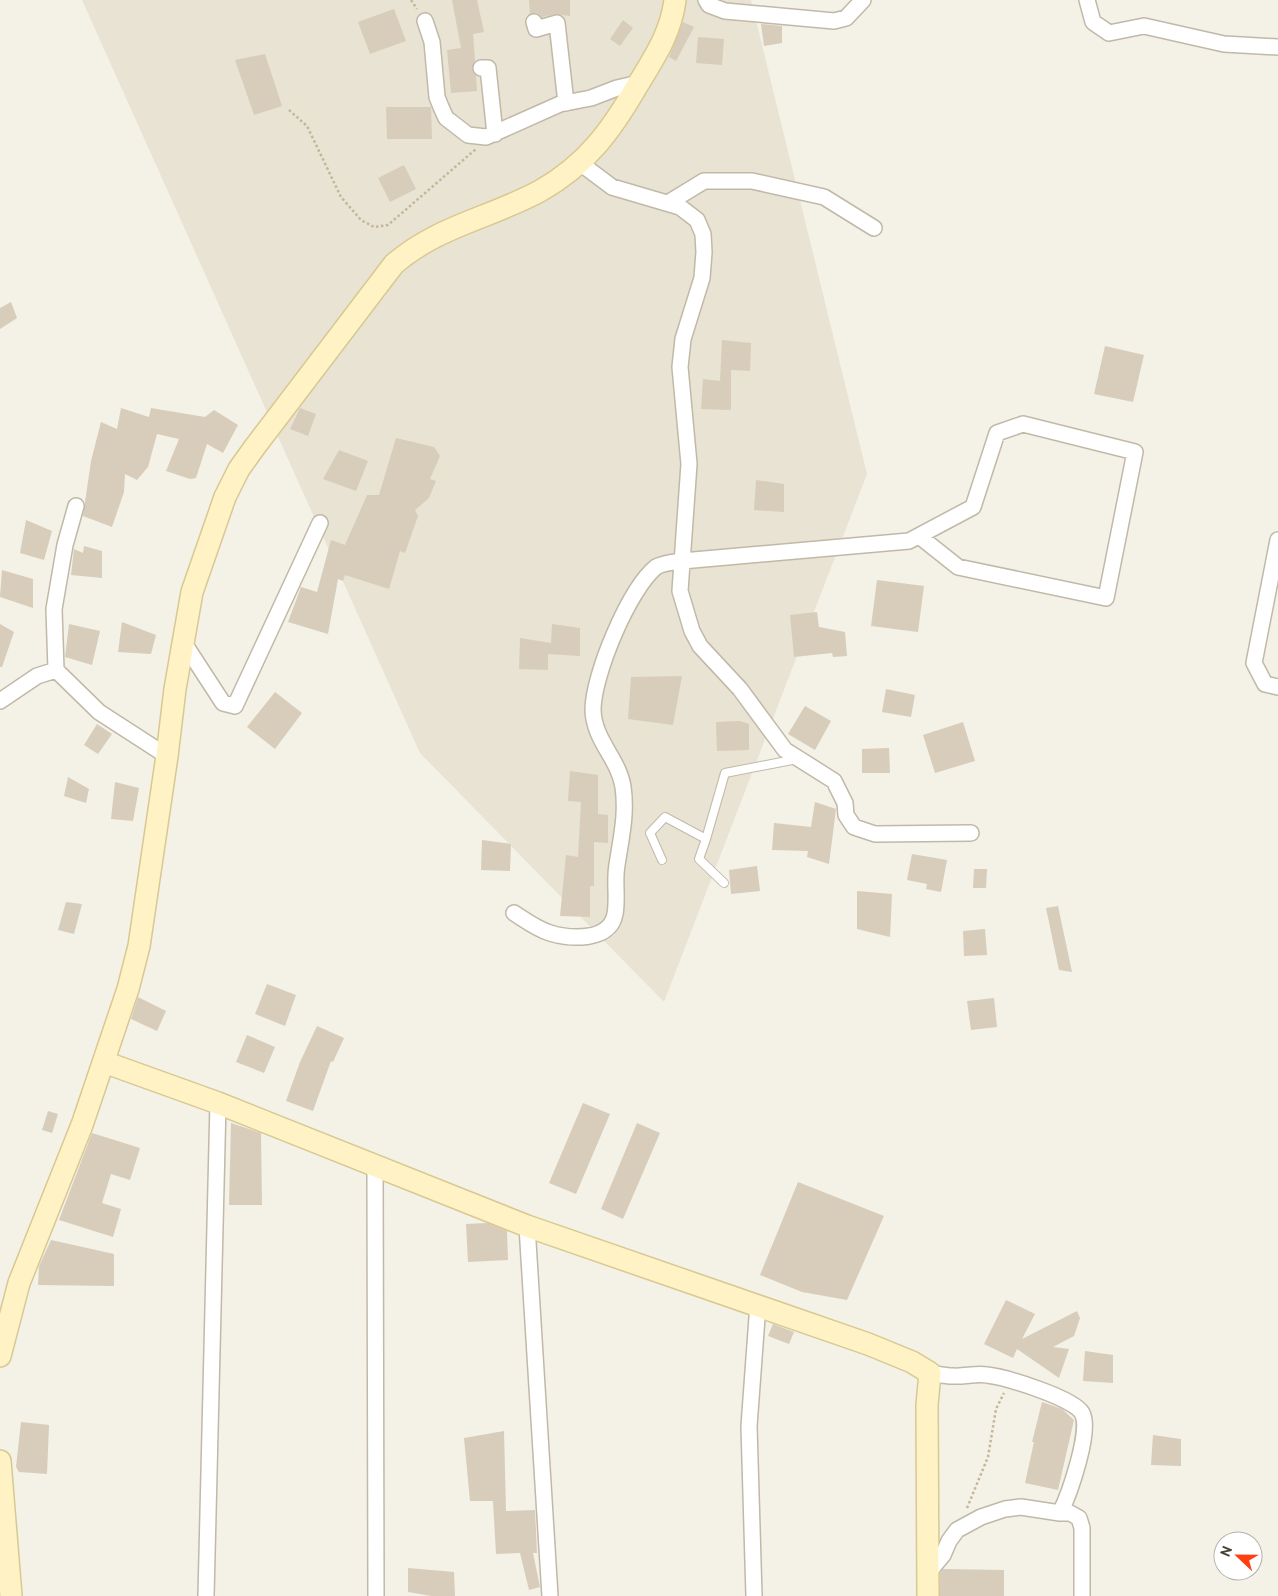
<svg xmlns="http://www.w3.org/2000/svg" width="1278" height="1596" font-family="Overpass,sans-serif">
<style>
.residential{fill:#e9e3d3}
.building{fill:#d7cdba}
.lines{fill:none;stroke-linecap:round;stroke-linejoin:round}
.lane-casing{stroke:#c1b9a8;stroke-width:10}
.street-casing{stroke:#c1b9a8;stroke-width:18}
.secondary-casing{stroke:#d8c892;stroke-width:24}
.path{stroke:#c4b698;stroke-width:2.5;stroke-dasharray:2.5 2.5;stroke-linecap:butt}
.lane{stroke:#fff;stroke-width:8}
.street{stroke:#fff;stroke-width:15}
.secondary{stroke:#fff3c5;stroke-width:21}
</style>
<rect width="100%" height="100%" fill="#f4f1e6"/>
<!-- residential -->
<path class="residential" d="M82 0H751L867 474 664 1002 420 753Z"/>
<!-- building -->
<path class="building" d="M452 0H477L484 32 473 34 475 61 472 68 476 76 477 91 451 93 447 50 461 48Z
M529 0H570V16L555 14 542 17 537 13 530 14Z
M394 9 406 41 370 54 358 22Z
M623 20 633 28 620 46 610 39Z
M683 22 694 27 676 61 669 57Z
M761 24 782 26V43L764 46Z
M698 37 724 39 722 65 696 63Z
M265 54 282 106 254 115 235 60Z
M386 107H431L432 139H387Z
M404 165 416 189 390 202 378 178Z
M11 302 17 318 0 329V308Z
M722 340 751 343 750 371 731 370V410L701 409 703 379 720 381Z
M1105 346 1144 355 1133 402 1094 394Z
M121 408 149 417 151 408 205 417 214 410 238 425 223 453 207 444 196 478 190 479 166 471 179 439 157 434 148 467 137 480 125 474 124 492 112 527 83 516 91 461 101 422 117 429Z
M300 408 316 414 308 436 290 429Z
M396 438 434 447 440 456 430 479 436 481 429 498 415 510 418 516 405 553 400 551 389 589 345 575 343 581 338 579 328 634 288 622 301 587 317 592 331 540 345 545 367 495H379Z
M339 450 368 461 356 491 323 479Z
M756 480 784 484V512L754 510Z
M26 520 52 531 44 560 20 553Z
M84 546 102 551V578L71 575 74 549 83 553Z
M2 570 33 579V608L0 597Z
M877 580 924 586 918 632 871 626Z
M817 612 819 627 845 632 847 656 833 657 832 653 794 657 790 615Z
M122 622 156 635 151 654 118 652Z
M0 624 14 632 2 667H0Z
M69 624 100 631 92 665 65 657Z
M552 624 580 628V656L548 654V670L519 669 520 638 551 643Z
M682 676 673 725 628 719 631 677Z
M886 689 915 695 911 717 882 712Z
M275 692 302 713 275 749 247 727Z
M805 706 831 721 815 750 788 734Z
M740 721 749 724V750L717 751 716 722Z
M963 722 975 761 935 773 923 735Z
M97 724 112 734 98 754 84 745Z
M889 748 890 773H862V749Z
M570 771 598 775V814L608 815V843L594 842V886H590V917L560 916 566 855 578 857 581 802 568 801Z
M68 777 89 789 86 803 64 796Z
M115 782 139 788 133 821 111 819Z
M815 802 836 809 829 864 807 857 808 851 772 850 774 823 811 827Z
M482 840 511 844 510 871 481 870Z
M912 854 947 860 941 892 926 889 927 884 907 880Z
M757 866 760 891 731 894 729 870Z
M974 869H987L986 888H973Z
M857 891 892 894 890 937 857 929Z
M66 902 82 904 74 934 58 930Z
M1058 906 1072 972 1059 970 1046 908Z
M985 929 987 955 964 956 963 931Z
M267 984 296 995 285 1026 255 1014Z
M138 997 166 1011 157 1031 131 1019Z
M994 998 997 1027 971 1030 967 1001Z
M317 1026 344 1038 333 1062 331 1061 313 1111 286 1101 300 1062Z
M247 1035 275 1047 264 1073 236 1062Z
M583 1103 610 1114 576 1194 549 1183Z
M48 1111 58 1114 52 1133 42 1130Z
M231 1123 261 1133 262 1205H229Z
M637 1123 660 1133 623 1219 601 1209Z
M92 1133 140 1148 130 1180 111 1174 102 1203 121 1209 113 1237 59 1220Z
M798 1182 884 1216 847 1300 802 1292 760 1275Z
M487 1223 507 1231 508 1260 468 1262 466 1224Z
M51 1240 114 1254V1286L38 1285 39 1266Z
M1006 1300 1035 1314 1022 1339 1077 1311 1080 1318 1074 1336 1053 1347 1069 1349 1059 1378 1017 1349 1013 1358 984 1344Z
M773 1324 794 1332 789 1344 768 1336Z
M1085 1351 1113 1355V1383L1083 1381Z
M1042 1402 1062 1409 1074 1420 1058 1490 1025 1483 1034 1442H1032Z
M21 1422 49 1425 47 1474 19 1472 16 1467Z
M504 1431 506 1511 535 1510 537 1553H533L540 1587 529 1590 520 1553 496 1554 493 1501H470L464 1438Z
M1153 1435 1181 1439V1466L1151 1465Z
M408 1568 454 1572 455 1596H431L408 1592Z
M943 1569 1004 1570V1596H940V1573Z"/>
<g class="lines">
<defs>
<path id="lane" d="M706 839 699 859 724 883
M662 860 650 833 665 817 706 839 725 773 797 759"/>
<path id="street" d="M706 0 709 5 725 11 834 21 846 18 863 0
M1087 0 1093 22 1109 33 1144 26 1224 44 1278 47
M425 21 432 42 437 97 441 107 446 118 468 135 486 137 560 104 591 98 617 88 639 83
M534 22 536 29 557 23 566 103
M481 68H488L495 134
M580 163 612 187 680 207 697 220 703 234 704 252 702 278 683 339 680 367 689 464 680 591 692 631 700 646 740 689 785 750 834 781 845 803 846 815 854 827 875 834 971 833
M668 203 704 181H752L824 197 874 228
M1278 540 1254 663 1265 684 1278 687
M182 640 223 703 235 706 320 523
M56 670 54 609 65 545 76 506
M0 701 37 676 56 670 99 712 167 756
M514 913C525 920 537 929 550 933 570 939 610 942 615 914 618 898 614 881 617 865 621 838 627 814 623 787 619 759 594 741 593 710 593 675 629 589 656 567 662 563 674 562 682 561L909 541 973 507 997 433 1023 424 1135 452 1106 598 958 567 919 536
M375 1166 376 1596
M527 1226 550 1596
M1060 1513H1070L1079 1518 1082 1528V1596
M928 1573 943 1555 949 1541 957 1530 981 1517 1005 1509 1021 1507 1060 1513C1069 1495 1092 1430 1082 1413 1074 1398 1005 1377 987 1375 976 1373 964 1377 953 1376 945 1376 937 1374 930 1373
M206 1596 218 1103
M754 1596 749 1426 758 1304"/>
<path id="secondary" d="M104 1062 218 1103 527 1226 868 1344 912 1362 930 1373 927 1405 928 1596
M0 1356 19 1283 82 1125 128 989 139 946 167 756 175 689 192 592 225 497 239 469 254 448 394 264C438 226 490 218 540 191 586 165 611 131 637 86 654 58 671 33 675 0
M0 1461 11 1596"/>
</defs>
<!-- lane casing -->
<use href="#lane" class="lane-casing"/>
<!-- street casing -->
<use href="#street" class="street-casing"/>
<!-- secondary casing -->
<use href="#secondary" class="secondary-casing"/>
<!-- path -->
<path class="path" d="M411 0 417 9
M289 110 307 126 341 197 361 220 374 227 388 225 476 149
M967 1508 988 1457 996 1409 1004 1393"/>
<!-- lane -->
<use href="#lane" class="lane"/>
<!-- street -->
<use href="#street" class="street"/>
<!-- secondary -->
<use href="#secondary" class="secondary"/>
</g>
<!-- north arrow -->
<g transform="translate(1238 1556) rotate(292)"><circle r="24" fill="#ffffff" stroke="#b6b3ae"/>
<path d="M0-4L9 19L0 12L-9 19Z" fill="#ff3f12"/>
<text y="-8" font-size="14" font-weight="bold" text-anchor="middle" fill="#484134">N</text>
</g>
</svg>
